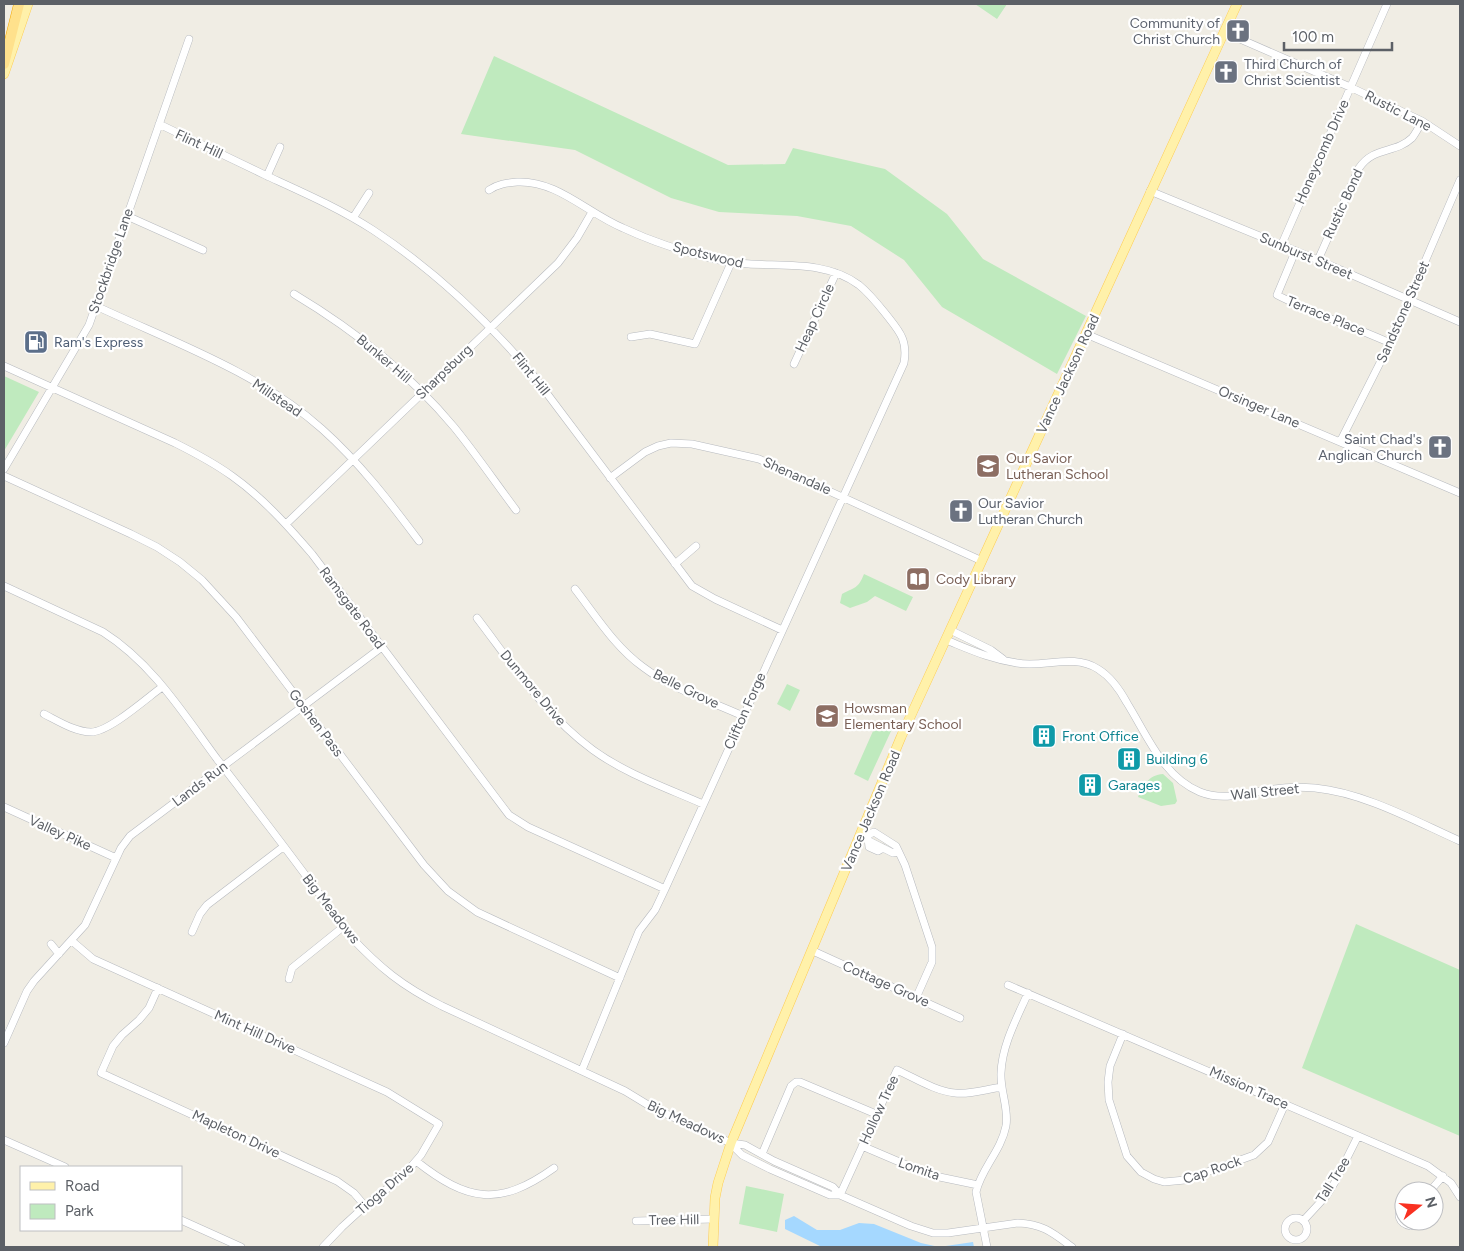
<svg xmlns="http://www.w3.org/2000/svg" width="1464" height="1251" font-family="Figtree,sans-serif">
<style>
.green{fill:#bfeabe}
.water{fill:#a5d8ff}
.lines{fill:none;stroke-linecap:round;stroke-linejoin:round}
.minor-casing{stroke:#b7babf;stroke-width:8}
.major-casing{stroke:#fecc4f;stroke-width:10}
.highway-casing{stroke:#f4a700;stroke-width:11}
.minor{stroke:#fff;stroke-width:7}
.major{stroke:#fff1aa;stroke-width:9}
.highway{stroke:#ffe18c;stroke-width:10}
.labels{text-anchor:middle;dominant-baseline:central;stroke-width:4.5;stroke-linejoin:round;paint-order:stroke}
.worship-label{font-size:14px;fill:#5b616d;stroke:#fff;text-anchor:end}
.street-label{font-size:14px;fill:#5c6066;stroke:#fff}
.service-label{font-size:14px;fill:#4e5e75;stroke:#fff;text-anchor:start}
.education-label{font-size:14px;fill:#785e54;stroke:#fff;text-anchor:start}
.culture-label{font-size:14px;fill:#0d838f;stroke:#fff;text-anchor:start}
</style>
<rect width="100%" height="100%" fill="#f0ede4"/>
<!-- green -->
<path class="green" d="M975 4H1007L997 19Z
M494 56 728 165 785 164 793 148 885 169 947 214 983 259 1086 316 1057 374 942 307 904 260 851 226 797 216 719 212 671 198 575 150 461 134Z
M4 376 39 392 4 451Z
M864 574 913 597 906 611 875 596 867 602 850 608 840 603 842 594C855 587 858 589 864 574Z
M787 684 800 690 790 711 777 704Z
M877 722 892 729 868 781 854 774Z
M1163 774 1173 783 1177 801 1175 804 1161 806 1138 797C1143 785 1149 775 1163 774Z
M1356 924 1460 970V1136L1302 1068Z
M746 1186 784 1194 777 1232 739 1224Z"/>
<!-- water -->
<path class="water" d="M794 1216 817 1230H840L859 1223 874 1224 921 1243 939 1247 973 1242 974 1247H822L785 1229V1220Z"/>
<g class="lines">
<defs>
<path id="minor" d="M1224 32 1350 87 1422 121 1460 146
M159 124C194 141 230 158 265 175 302 192 339 208 373 230 434 270 486 319 533 375L692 586 715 599 782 630
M267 176 280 147
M489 190C498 184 506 183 517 182 557 180 587 213 623 228 653 242 691 254 723 261 768 270 820 256 859 285 869 293 877 303 885 313 899 331 908 339 904 363L665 889 655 910 639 931 582 1070
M1150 191 1318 260 1460 322
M127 216 203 250
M353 218 369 193
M1281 246 1387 4
M1295 252 1277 295C1314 314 1352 326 1390 343
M1318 260 1359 168C1374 146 1395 154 1412 138 1416 133 1419 127 1422 121
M294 294C354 330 409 373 454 427 476 454 495 482 516 510
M96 306C173 342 258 372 322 429 359 462 389 501 419 541
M1086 334 1460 493
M631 337 650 334 695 344 731 263
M794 364 836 273
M4 366 175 443C195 453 214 463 232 476 263 498 287 525 312 554L509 815 528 827 665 889
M1340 442 1390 343 1460 180
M4 469 89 325 189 39
M4 476 131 534 157 547 180 562 202 580 236 617 424 865 448 891 477 912 620 978
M610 478 645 452 658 446 671 443 692 444 759 459 982 561
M286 524 558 263 577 238 592 212
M675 564 696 546
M4 586 103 632C152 663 183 713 217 759 262 817 307 876 350 936 380 968 402 986 442 1006L625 1091 653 1108 731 1143 745 1145 774 1161 833 1187 840 1195
M575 589C596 616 615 647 643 667 672 689 710 701 743 716
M477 618C513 665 545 715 593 750 626 774 667 788 703 804
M950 630 991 650 1003 659
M946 640C971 650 990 659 1017 663 1044 668 1073 653 1098 669 1111 677 1120 690 1127 703 1147 735 1163 777 1200 792 1225 802 1249 792 1274 789 1287 787 1302 787 1315 788 1365 793 1415 821 1460 841
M44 714C58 721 75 732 91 732 109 732 147 698 162 687
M4 807 116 858
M863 833 868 835 874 832 896 846 905 865 932 947V962L916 998
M868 838 869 847 878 851 883 848
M869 841 893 853 898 852
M192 932 200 914 207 905 283 847
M72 941 93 959 387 1092 439 1124 421 1155 402 1177 365 1206 342 1227 323 1247
M51 944 59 954
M813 951 960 1018
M289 979 292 968 343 927
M1008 985 1428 1166 1451 1183 1460 1197
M158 988 149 1008 139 1020 122 1035 113 1046 101 1073 337 1181 354 1193 365 1206
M1123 1034 1110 1066 1108 1082 1109 1100 1127 1156 1141 1172 1154 1179 1164 1182 1185 1180 1254 1155 1268 1142 1285 1104
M4 1043 27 991 34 981 85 925 121 848 130 836 382 647
M4 1140 65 1167
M731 1144 742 1155 770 1169 830 1195H840L911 1226 933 1233H948L1018 1223C1043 1224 1053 1233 1072 1247
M862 1146 930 1175 978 1185
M762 1154 791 1086 796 1082H800L876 1114
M416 1161C468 1202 499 1207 554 1168
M1430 1191 1443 1176
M840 1195 897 1070C915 1078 935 1091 955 1093 970 1095 987 1089 1002 1087
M1404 1205C1395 1214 1399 1224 1411 1226L1420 1221
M1285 1229a11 11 0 1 1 22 0a11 11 0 1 1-22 0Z
M181 1220 241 1247
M636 1221 713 1219
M1303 1221 1327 1195 1335 1182 1358 1136
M987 1247 976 1192C981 1169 1001 1151 1006 1126 1009 1108 1000 1091 1001 1073 1002 1045 1017 1018 1028 993"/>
<path id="major" d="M4 74 28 4
M713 1247 715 1198 718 1183 731 1143 901 737 1237 4"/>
<path id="highway" d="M4 64 19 4"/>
</defs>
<!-- minor casing -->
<use href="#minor" class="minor-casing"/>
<!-- major casing -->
<use href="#major" class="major-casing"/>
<!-- highway casing -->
<use href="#highway" class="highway-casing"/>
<!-- minor -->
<use href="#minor" class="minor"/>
<!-- major -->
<use href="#major" class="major"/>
<!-- highway -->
<use href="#highway" class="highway"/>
</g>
<!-- icons -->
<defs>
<symbol id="church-square" viewBox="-11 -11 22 22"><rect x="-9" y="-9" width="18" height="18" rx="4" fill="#6b7280" stroke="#fff"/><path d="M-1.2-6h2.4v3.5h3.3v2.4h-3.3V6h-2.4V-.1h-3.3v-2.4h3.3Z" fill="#fff"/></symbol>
<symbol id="fuel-square" viewBox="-11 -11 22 22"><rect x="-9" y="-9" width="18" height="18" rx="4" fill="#5c6f8a" stroke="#fff"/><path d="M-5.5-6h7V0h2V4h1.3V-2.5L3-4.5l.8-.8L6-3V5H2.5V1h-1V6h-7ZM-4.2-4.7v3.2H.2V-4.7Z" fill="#fff"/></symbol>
<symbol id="school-square" viewBox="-11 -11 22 22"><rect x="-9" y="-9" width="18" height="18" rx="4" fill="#8d6e63" stroke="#fff"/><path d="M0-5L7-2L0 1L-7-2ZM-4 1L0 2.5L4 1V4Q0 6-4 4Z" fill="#fff"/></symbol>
<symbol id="library-square" viewBox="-11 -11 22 22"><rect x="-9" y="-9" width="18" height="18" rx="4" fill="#8d6e63" stroke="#fff"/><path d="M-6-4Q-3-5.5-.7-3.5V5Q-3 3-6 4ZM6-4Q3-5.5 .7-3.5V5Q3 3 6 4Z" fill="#fff"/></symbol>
<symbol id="building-square" viewBox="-11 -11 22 22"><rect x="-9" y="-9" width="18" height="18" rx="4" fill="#0f9aa8" stroke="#fff"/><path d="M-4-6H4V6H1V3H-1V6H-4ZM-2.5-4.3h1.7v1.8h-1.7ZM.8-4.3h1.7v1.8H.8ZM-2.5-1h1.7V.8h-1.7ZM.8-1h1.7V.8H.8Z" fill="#fff"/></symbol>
</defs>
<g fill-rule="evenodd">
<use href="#church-square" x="1224" y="17" width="28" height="28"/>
<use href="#church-square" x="1212" y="58" width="28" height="28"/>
<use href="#fuel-square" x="22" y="328" width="28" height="28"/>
<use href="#church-square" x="1426" y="433" width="28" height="28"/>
<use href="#school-square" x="974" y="452" width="28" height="28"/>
<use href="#church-square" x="947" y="497" width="28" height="28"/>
<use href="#library-square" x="904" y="565" width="28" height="28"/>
<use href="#school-square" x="813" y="702" width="28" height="28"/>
<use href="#building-square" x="1030" y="722" width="28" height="28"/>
<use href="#building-square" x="1115" y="745" width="28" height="28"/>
<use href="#building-square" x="1076" y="771" width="28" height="28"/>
</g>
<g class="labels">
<!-- worship labels -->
<g class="worship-label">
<text x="1220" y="23">Community of<tspan x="1220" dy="16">Christ Church</tspan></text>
<text x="1244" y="64" text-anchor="start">Third Church of<tspan x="1244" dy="16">Christ Scientist</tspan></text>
<text x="1422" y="439">Saint Chad's<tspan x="1422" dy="16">Anglican Church</tspan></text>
<text x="978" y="503" text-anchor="start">Our Savior<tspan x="978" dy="16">Lutheran Church</tspan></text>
</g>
<!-- street labels -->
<g class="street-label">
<text transform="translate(1398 111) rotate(27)">Rustic Lane</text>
<text transform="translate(199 144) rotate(25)">Flint Hill</text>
<text transform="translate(1322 152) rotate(-66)">Honeycomb Drive</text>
<text transform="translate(1343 204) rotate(-65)">Rustic Bond</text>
<text transform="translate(708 255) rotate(14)">Spotswood</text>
<text transform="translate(1306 256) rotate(23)">Sunburst Street</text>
<text transform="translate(111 261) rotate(-71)">Stockbridge Lane</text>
<text transform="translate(1403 312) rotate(-66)">Sandstone Street</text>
<text transform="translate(1326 316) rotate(22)">Terrace Place</text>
<text transform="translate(815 318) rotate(-65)">Heap Circle</text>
<text transform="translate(384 359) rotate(40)">Bunker Hill</text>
<text transform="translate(444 372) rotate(-44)">Sharpsburg</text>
<text transform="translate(531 374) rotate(51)">Flint Hill</text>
<text transform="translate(1068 374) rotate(-65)">Vance Jackson Road</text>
<text transform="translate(277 398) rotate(34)">Millstead</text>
<text transform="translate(1259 407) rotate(23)">Orsinger Lane</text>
<text transform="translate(797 476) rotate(24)">Shenandale</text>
<text transform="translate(352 608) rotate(53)">Ramsgate Road</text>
<text transform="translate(533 688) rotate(50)">Dunmore Drive</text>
<text transform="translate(686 689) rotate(26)">Belle Grove</text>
<text transform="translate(745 711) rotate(-66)">Clifton Forge</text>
<text transform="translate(316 723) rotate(53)">Goshen Pass</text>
<text transform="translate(200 784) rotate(-37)">Lands Run</text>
<text transform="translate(1265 792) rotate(-6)">Wall Street</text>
<text transform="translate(871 811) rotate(-67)">Vance Jackson Road</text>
<text transform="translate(60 833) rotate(24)">Valley Pike</text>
<text transform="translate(331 909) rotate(52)">Big Meadows</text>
<text transform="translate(886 984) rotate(24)">Cottage Grove</text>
<text transform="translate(255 1032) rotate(24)">Mint Hill Drive</text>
<text transform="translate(1249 1088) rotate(24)">Mission Trace</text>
<text transform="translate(879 1110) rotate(-65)">Hollow Tree</text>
<text transform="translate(686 1122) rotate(25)">Big Meadows</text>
<text transform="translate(236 1134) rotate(25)">Mapleton Drive</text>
<text transform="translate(919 1169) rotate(19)">Lomita</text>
<text transform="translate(1212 1170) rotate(-19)">Cap Rock</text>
<text transform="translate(1333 1180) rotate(-58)">Tall Tree</text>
<text transform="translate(385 1189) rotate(-41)">Tioga Drive</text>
<text transform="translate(674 1220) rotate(-1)">Tree Hill</text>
</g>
<!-- service labels -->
<g class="service-label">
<text x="54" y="342">Ram's Express</text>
</g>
<!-- education labels -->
<g class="education-label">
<text x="1006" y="458">Our Savior<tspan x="1006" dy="16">Lutheran School</tspan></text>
<text x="936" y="579">Cody Library</text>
<text x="844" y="708">Howsman<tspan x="844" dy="16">Elementary School</tspan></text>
</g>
<!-- culture labels -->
<g class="culture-label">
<text x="1062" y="736">Front Office</text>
<text x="1146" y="759">Building 6</text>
<text x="1108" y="785">Garages</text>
</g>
</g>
<!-- border -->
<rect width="1464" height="1251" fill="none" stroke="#5c6066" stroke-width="10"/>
<!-- legend -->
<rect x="20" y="1166" width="162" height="65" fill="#ffffff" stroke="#bebfc2"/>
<rect x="30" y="1182" width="25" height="8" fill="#fff1aa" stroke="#bebfc2"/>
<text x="65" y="1191" font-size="15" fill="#5c6066">Road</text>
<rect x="30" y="1204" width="25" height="15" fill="#bfeabe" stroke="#bebfc2"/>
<text x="65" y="1216" font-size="15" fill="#5c6066">Park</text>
<!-- north arrow -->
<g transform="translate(1419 1206) rotate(73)"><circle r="24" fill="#ffffff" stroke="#bebfc2"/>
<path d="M0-4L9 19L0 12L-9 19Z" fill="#f93121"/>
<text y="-8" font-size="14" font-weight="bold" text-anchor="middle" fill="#5c6066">N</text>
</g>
<!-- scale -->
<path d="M1284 42v8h108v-8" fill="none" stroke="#5c6066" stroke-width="2.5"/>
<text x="1292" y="42" font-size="15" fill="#5c6066" stroke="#ffffff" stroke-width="4" paint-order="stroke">100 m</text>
</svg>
